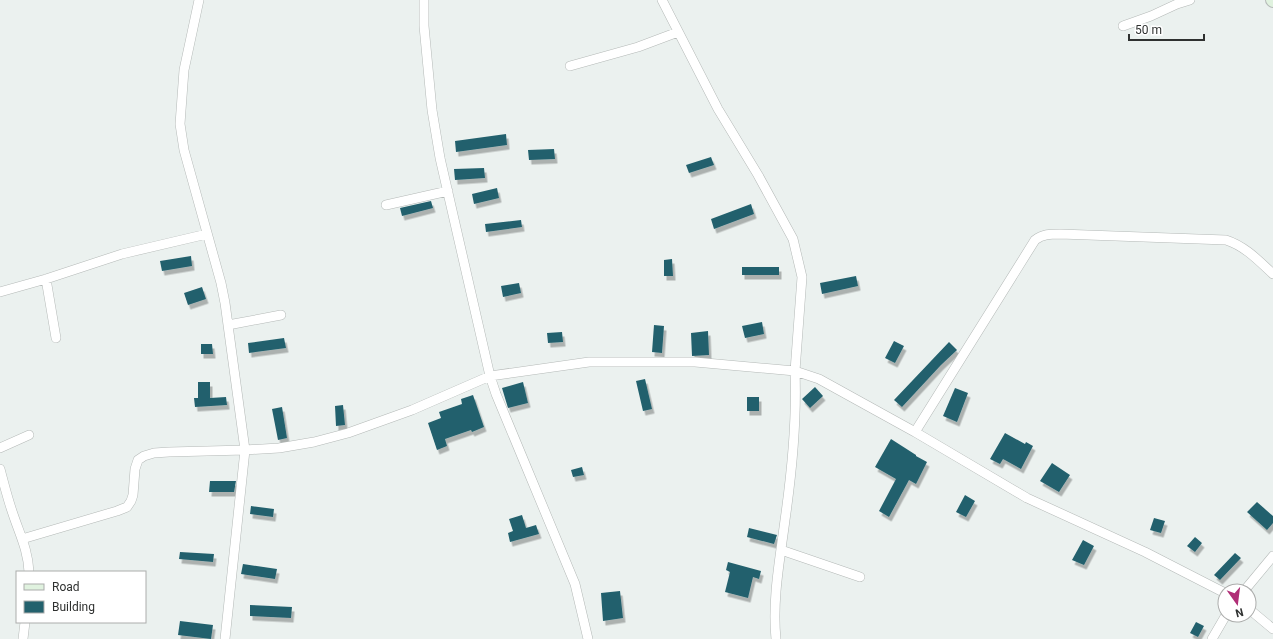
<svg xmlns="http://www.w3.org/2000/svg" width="1273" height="639" font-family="Roboto,sans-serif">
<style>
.building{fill:#23616d;filter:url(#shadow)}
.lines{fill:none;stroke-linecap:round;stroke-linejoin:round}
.street-casing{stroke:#b4b9b7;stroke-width:10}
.secondary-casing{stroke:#b4b9b7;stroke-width:14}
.street{stroke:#fff;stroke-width:9}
.secondary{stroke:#e0f2df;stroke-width:12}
</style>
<defs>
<filter id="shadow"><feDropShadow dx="2.5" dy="4.5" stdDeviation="0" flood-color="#0004"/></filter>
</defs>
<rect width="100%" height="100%" fill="#ebf1ef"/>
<!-- building -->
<path class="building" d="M506 134 507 145 456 152 455 141Z
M554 149 555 159 529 160 528 150Z
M711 157 714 165 689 173 686 165Z
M484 168 485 178 455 180 454 169Z
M497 188 499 198 474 204 472 194Z
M431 201 433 208 402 216 400 208Z
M751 204 754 214 714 229 711 219Z
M521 220 522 227 486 232 485 224Z
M191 256 192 266 162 271 160 261Z
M672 259 673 276H664V260Z
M742 267H779V275H742Z
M856 276 858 286 822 294 820 283Z
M519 283 521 293 503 297 501 286Z
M202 287 206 299 188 305 184 293Z
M762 322 764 334 745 338 742 326Z
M654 325 664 326 662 353 652 352Z
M708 331 709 355 692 356 691 333Z
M562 332 563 342 548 343 547 333Z
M284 338 286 348 249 353 248 343Z
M894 341 904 346 895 363 885 358Z
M949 342 957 350 941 365 902 407 894 400Z
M201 344H212L213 354H201Z
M645 379 652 409 643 411 636 381Z
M198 382H210V398L226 397 227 405 195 407 194 398H198Z
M523 382 528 403 508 408 502 388Z
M815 387 823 396 810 408 802 399Z
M955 388 968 393 957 422 943 416Z
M473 395 484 427 472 432 471 430 445 439 447 446 437 450 428 423 441 418 439 412 462 404 461 399Z
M747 397H759V411H747Z
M343 405 345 425 336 426 335 406Z
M282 407 287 438 278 440 272 409Z
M1005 433 1025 444 1026 442 1033 446 1021 469 1003 459 1000 464 990 459Z
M891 439 916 455V456L927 462 916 484 909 480 889 517 879 511 896 479 875 467Z
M1052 463 1070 475 1059 492 1040 481Z
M582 467 584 475 573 477 571 470Z
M210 481H236L234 492H209Z
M965 495 975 501 966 517 956 512Z
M1257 502 1273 516V523L1267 530 1247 512Z
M251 506 274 509 273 517 250 514Z
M522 515 526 528 536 525 539 534 510 542 508 533 513 531 509 519Z
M1154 518 1165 521 1161 533 1150 530Z
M749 528 777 535 774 544 747 537Z
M1195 537 1202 543 1195 552 1187 546Z
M1083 540 1094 546 1084 565 1072 560Z
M180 552 214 554 213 562 179 559Z
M1235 553 1241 558 1220 580 1214 575Z
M728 562 761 571 759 579 753 577 748 598 725 592 730 572 726 570Z
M243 564 277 569 275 579 241 574Z
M620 591 623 618 603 621 601 593Z
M250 605 292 607 291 618 250 616Z
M180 621 213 625 211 639 178 635Z
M1196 622 1204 626 1198 637 1190 633Z"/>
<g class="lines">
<defs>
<path id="street" d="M199 0 184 70 180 124 184 150 221 283 225 303 245 450 279 448 314 442 348 433 412 410 490 376 589 362H695L795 371 802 277 793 239 758 175 718 109 662 0
M424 0V26L432 110 440 158 490 376 496 394 575 584 588 639
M1123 26 1151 16 1177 4 1190 0
M570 66 638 47 678 32
M386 205 448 191
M46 279 56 338
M0 292 46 279 122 254 207 234
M228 325 281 315
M915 432 1035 240C1043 234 1050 234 1060 234L1226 240C1245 246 1259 261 1273 274
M0 448 29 435
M0 469C4 484 8 500 13 514 20 535 28 550 29 572
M22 539 117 511 127 507 131 501 133 495 135 469 138 460 144 456 154 453 169 452 245 450 225 639
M781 550 860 577
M1244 591 1273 556
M1249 609 1273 629
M23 639 25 622
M776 639C772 600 780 559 785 520 792 471 797 421 795 371L819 379 915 432 1027 498 1145 552 1225 593
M1212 639 1226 615"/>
<path id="secondary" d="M1272 0 1273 1"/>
</defs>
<!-- street casing -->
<use href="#street" class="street-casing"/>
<!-- secondary casing -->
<use href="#secondary" class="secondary-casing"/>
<!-- street -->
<use href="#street" class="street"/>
<!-- secondary -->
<use href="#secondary" class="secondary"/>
</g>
<!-- legend -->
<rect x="16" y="571" width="130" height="52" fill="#ffffff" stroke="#acadac"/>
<rect x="24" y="584" width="20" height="6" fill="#e0f2df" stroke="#acadac"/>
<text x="52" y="591" font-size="12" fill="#2f3130">Road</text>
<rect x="24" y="601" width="20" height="12" fill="#23616d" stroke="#acadac"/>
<text x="52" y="611" font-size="12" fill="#2f3130">Building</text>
<!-- north arrow -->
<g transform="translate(1237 603) rotate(166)"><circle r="19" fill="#ffffff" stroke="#acadac"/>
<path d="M0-3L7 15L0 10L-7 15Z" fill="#b02d76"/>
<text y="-6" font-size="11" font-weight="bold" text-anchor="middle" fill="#2f3130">N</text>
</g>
<!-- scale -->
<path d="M1129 34v6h75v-6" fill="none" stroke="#2f3130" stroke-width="2"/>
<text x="1135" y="34" font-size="12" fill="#2f3130" stroke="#ffffff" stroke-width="3" paint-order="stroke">50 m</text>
</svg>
